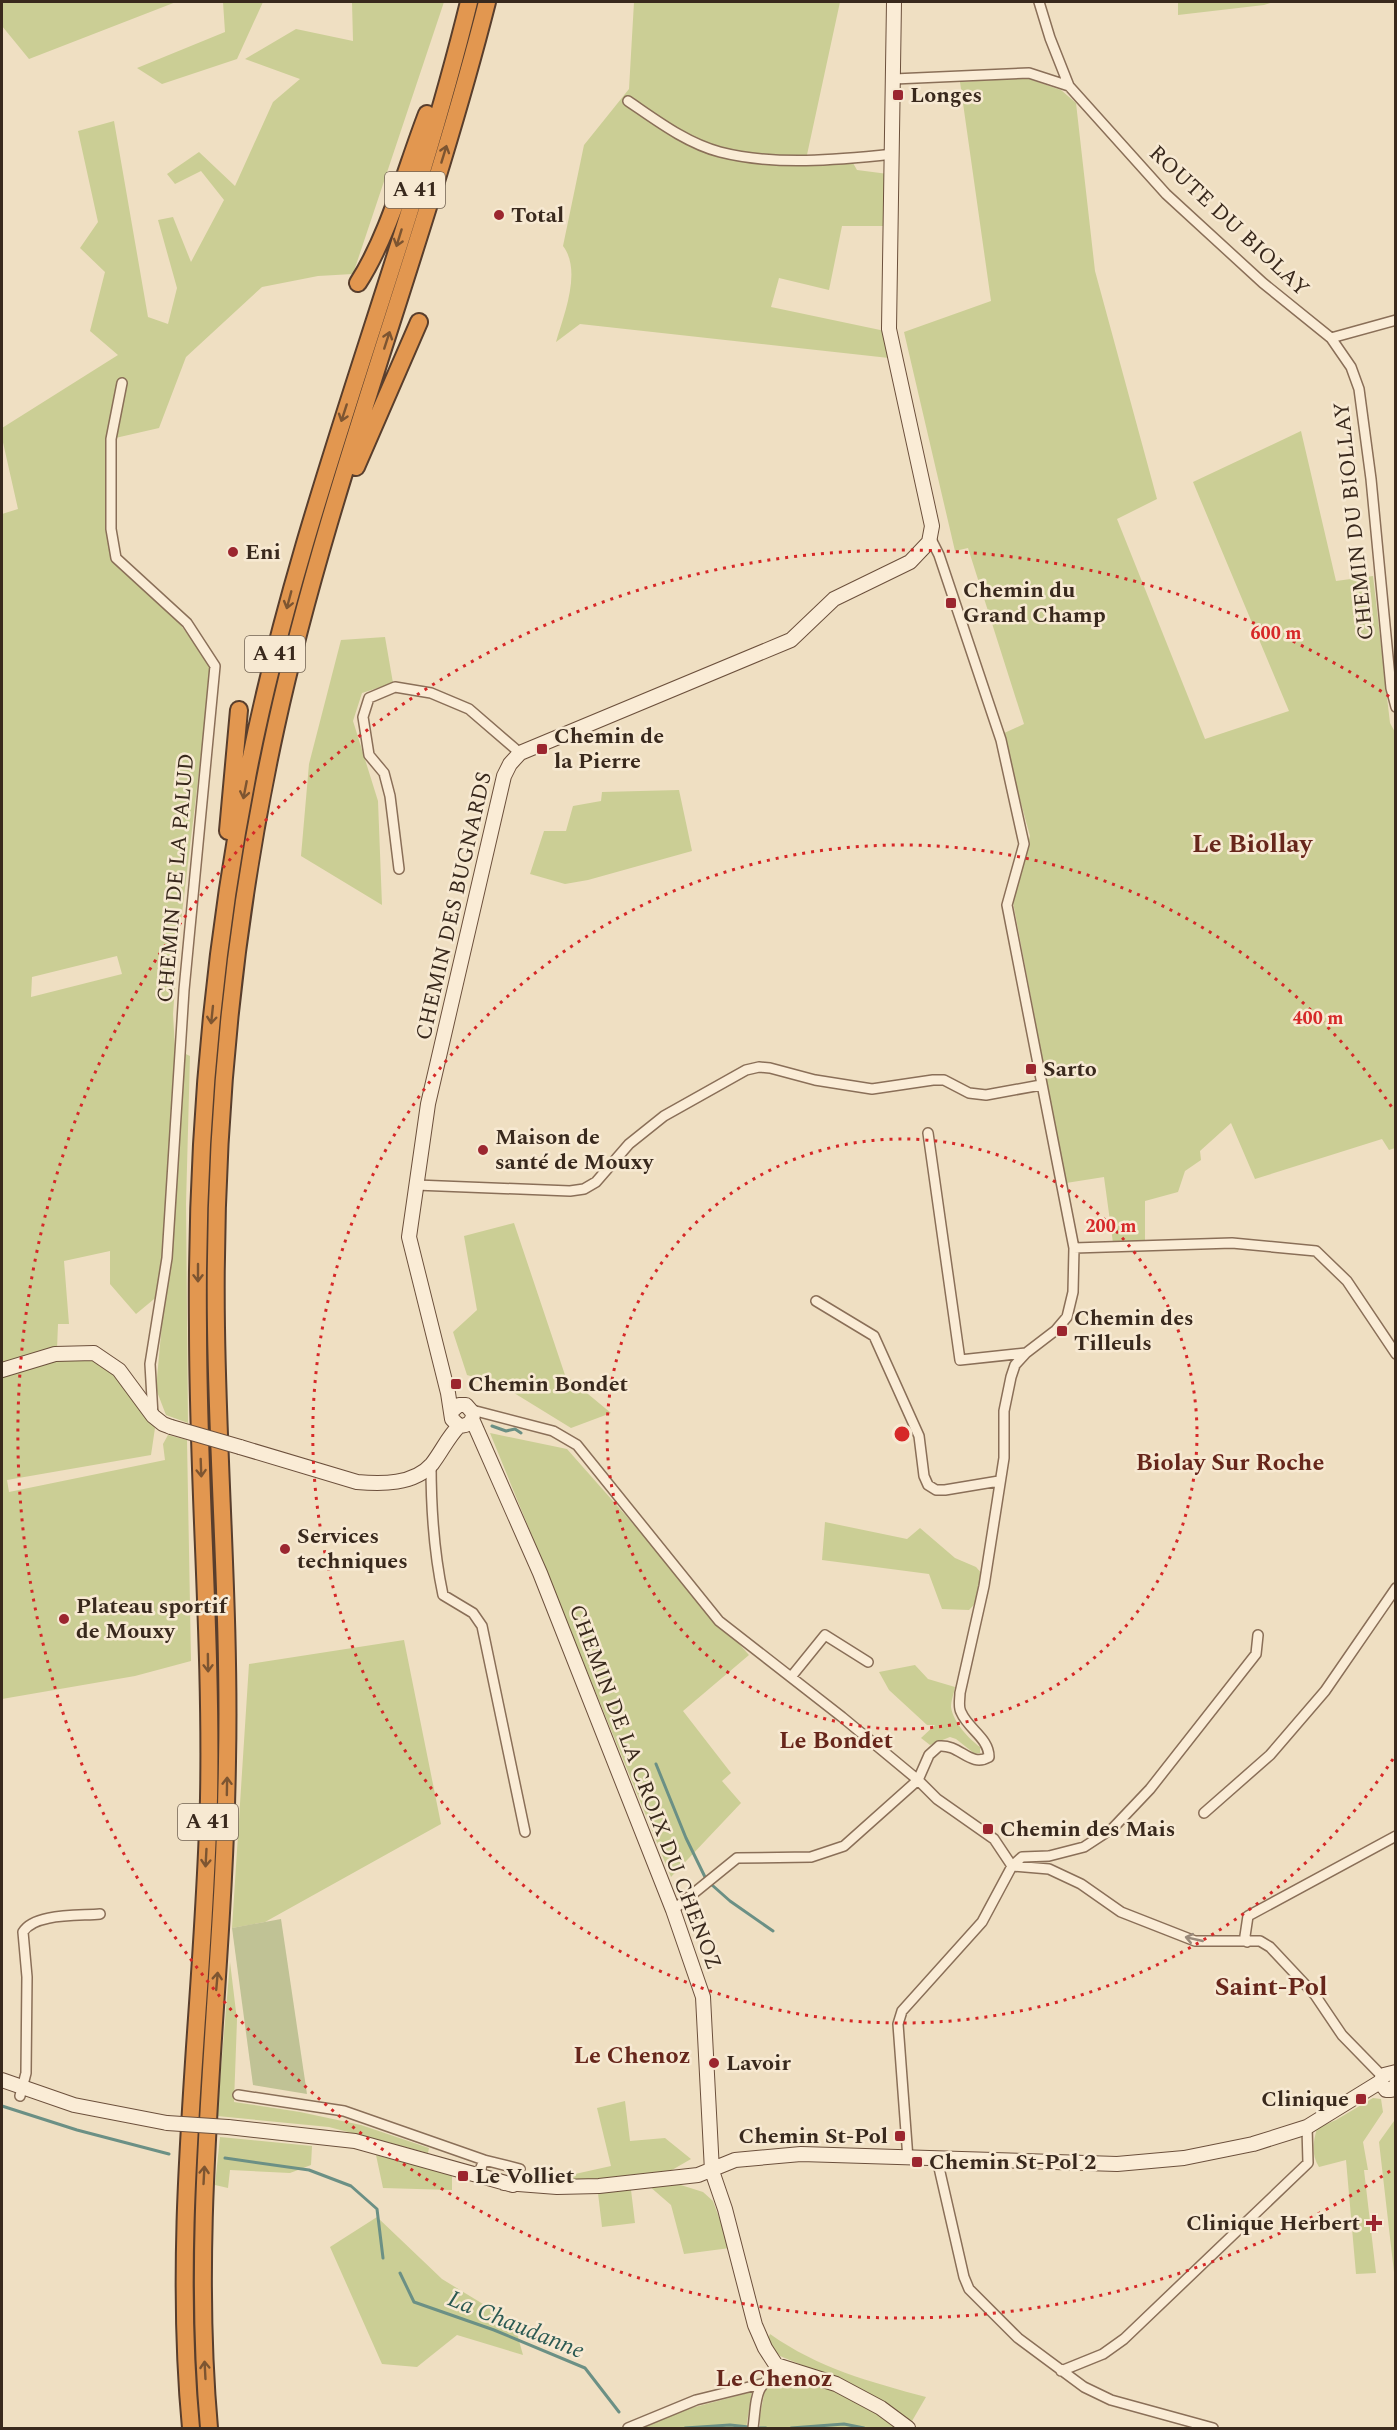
<svg xmlns="http://www.w3.org/2000/svg" width="1397" height="2430" font-family="Spectral,serif">
<style>
.green{fill:#cbce95;fill-rule:evenodd}
.cemetery{fill:#c0c295}
.lines{fill:none;stroke-linecap:round;stroke-linejoin:round}
.stream{stroke:#6b9085;stroke-width:3}
.street-casing{stroke:#8a6f58;stroke-width:12}
.secondary-casing{stroke:#6c503c;stroke-width:16}
.highway-casing{stroke:#583e2d;stroke-width:20}
.street{stroke:#faecd6;stroke-width:9}
.secondary{stroke:#faecd6;stroke-width:14}
.highway{stroke:#e29750;stroke-width:16}
.secondary-bridge-casing{stroke:#6c503c;stroke-width:16;stroke-linecap:butt}
.secondary-bridge{stroke:#faecd6;stroke-width:14}
.oneway{stroke:#7d5531}
.oneway2{stroke:#9a8a7a}
.ring{fill:none;stroke:#d62828;stroke-width:3;stroke-dasharray:3 6}
.poi-dot{fill:#9b262f;stroke:#f7e9d2;stroke-width:2}
.labels{text-anchor:middle;dominant-baseline:central;stroke-width:5;stroke-linejoin:round;paint-order:stroke}
.shield{fill:#f7e9d2;stroke:#726353;stroke-width:1.5}
.shield-label{font-size:21px;font-weight:bold;fill:#39291d}
.poi-label{font-size:22px;font-weight:bold;fill:#39291d;stroke:#f7e9d2;text-anchor:start}
.street-label{font-size:22px;fill:#39291d;stroke:#f7e9d2}
.neighbourhood-label{font-size:24px;font-weight:bold;fill:#67261b;stroke:#f7e9d2}
.water-label{font-size:24px;font-style:italic;fill:#2c5a53;stroke:#f7e9d2}
.quarter-label{font-size:26px;font-weight:bold;fill:#67261b;stroke:#f7e9d2}
.centre{fill:#d62828;stroke:#f7e9d2;stroke-width:3}
.ring-label{font-size:18px;text-anchor:middle;font-weight:bold;fill:#d62828;stroke:#f7e9d2;stroke-width:5;stroke-linejoin:round;paint-order:stroke}
</style>
<rect width="100%" height="100%" fill="#efdfc2"/>
<!-- green -->
<path class="green" d="M2 2H176L29 59 2 26Z
M223 2H263L237 59 162 84 137 68 225 32Z
M352 2H444L353 274 318 276 262 287 186 357 159 428 111 439 116 558 180 624 209 664V687L178 947 173 1014 175 1049 190 1056 186 1204 188 1423 166 1415 156 1389 165 1290 136 1314 110 1284V1251L64 1261 69 1324H58L57 1349 2 1364V514L18 509 2 438V428L118 355 90 331 105 272 80 248 98 222 78 131 114 121 148 317 168 324 177 288 158 220 173 217 191 262 224 200 201 171 175 184 167 174 199 152 235 186 273 102 300 79 245 59 296 29 353 41ZM117 956 122 974 31 997 32 977Z
M634 2H840L805 164 853 163 857 170 888 174 886 226H842L829 290 779 278 771 307 885 331 889 358 580 324 556 342C564 314 582 271 563 246L584 145 629 89Z
M1178 2H1274L1264 5 1178 15Z
M1026 78 1061 90 1076 103 1095 271 1157 499 1117 519 1205 739 1289 711 1193 482 1301 431 1336 581 1373 576 1390 723 1396 734 1395 1148 1389 1150 1382 1139 1255 1179 1231 1123 1200 1151 1201 1160 1185 1171 1178 1192 1145 1201V1241L1113 1243 1104 1177 1066 1183 1012 897 1030 836 1002 734 1024 724 968 548 955 551 904 332 991 301 960 82Z
M385 637 393 683 362 693 353 721 378 801 382 905 301 856 309 764 341 640Z
M679 790 692 851 588 880 565 884 530 874 544 831H566L573 806 601 801 602 792Z
M514 1223 565 1375 611 1413 571 1428 501 1385 467 1375 453 1332 477 1310 464 1236Z
M61 1358 95 1359 114 1370 155 1428 151 1455 7 1480 9 1492 165 1460 163 1444 168 1435 187 1440 191 1661 135 1676 2 1699V1373Z
M490 1433 567 1449 749 1655 683 1711 731 1773 722 1781 741 1803 671 1877Z
M825 1522 907 1539 920 1528 955 1558 976 1567 983 1575C981 1589 980 1600 969 1610L942 1609 929 1574 822 1560Z
M404 1640 441 1824 265 1922 232 1928 249 1664Z
M915 1665 928 1679 955 1687C954 1693 951 1701 951 1707 953 1722 969 1739 980 1747V1753L975 1754 956 1739 950 1737 930 1745 921 1738 935 1725H927L889 1690 879 1672Z
M230 1962 237 2020 234 2102 300 2112 361 2125 429 2148 428 2153 329 2127 217 2116Z
M1373 2098 1381 2099 1383 2112 1363 2142 1368 2170H1364L1376 2273 1356 2274 1346 2160 1319 2167C1311 2154 1313 2143 1317 2128L1336 2120Z
M625 2101 630 2141 665 2138 691 2159 665 2174V2180L703 2192 713 2201 730 2248 684 2254 671 2205 641 2179 566 2185V2176L611 2166 597 2108Z
M1394 2121 1396 2127 1395 2281 1379 2142Z
M220 2137 312 2146 311 2165 290 2173 230 2170 228 2188 215 2185Z
M376 2155 452 2175V2190L383 2188Z
M631 2190 635 2223 602 2227 598 2193Z
M377 2217 442 2279 514 2323 523 2355 457 2335 417 2367 382 2364 330 2247Z
M770 2334C818 2368 870 2382 926 2397L912 2421 850 2385 780 2356 767 2341Z
M783 2377C825 2378 865 2404 898 2428H760V2416L765 2389Z
M752 2392 746 2428H642L676 2412Z"/>
<!-- cemetery -->
<path class="cemetery" d="M281 1919 307 2094 253 2085 232 1928Z"/>
<g class="lines">
<!-- stream -->
<path class="stream" d="M492 1426 506 1431 515 1429 521 1433
M656 1764 686 1838 705 1877
M712 1885 730 1901 773 1931
M2 2106 77 2130 169 2154
M225 2158 309 2170 351 2186 377 2209 383 2258
M400 2273 414 2302 494 2330 585 2368 619 2412
M685 2428 730 2425 749 2427
M757 2428H766
M791 2428 844 2424 864 2428"/>
<defs>
<path id="street" d="M1039 2 1050 38 1069 86 1166 194 1263 283 1331 338 1351 367 1359 389 1371 479 1391 688 1396 707
M894 79 1029 73 1069 86
M628 101C656 120 686 143 720 152 775 166 837 160 893 154
M1331 338 1396 320
M122 383 111 439V529L116 558 187 623 215 666 184 990 167 1258 150 1364 153 1416
M929 535 939 555 1001 740 1024 844 1007 905 1074 1248 1073 1292 1067 1317 1056 1330 1026 1353 1015 1365 1011 1377 1004 1411V1458L984 1586 960 1693C960 1699 958 1707 961 1712 968 1729 989 1738 989 1757 970 1768 960 1744 939 1746L929 1755 918 1780 937 1799 994 1839 1012 1866 1022 1857 1049 1856 1084 1847 1113 1828 1150 1789 1256 1654 1258 1635
M399 869 390 796 384 773 369 755 363 717 369 698 395 687 431 693 469 709 520 753
M928 1133 960 1360 1026 1353
M416 1185 570 1191 584 1189 596 1182 629 1144 664 1116 746 1070 759 1067 770 1068 815 1080 872 1089 933 1080H944L969 1093 986 1095 1041 1085
M1074 1248 1232 1243 1316 1251 1347 1281 1396 1354
M816 1301 874 1336 919 1436 924 1476 928 1485 936 1490H945L999 1481
M472 1410 553 1431 577 1445 719 1621 842 1717 918 1780 844 1846 811 1857 737 1858 673 1910
M431 1464C431 1508 434 1553 443 1595L473 1613 482 1626 525 1832
M791 1677 825 1635 868 1662
M1204 1813 1270 1755 1325 1691 1396 1588
M1247 1942 1245 1936 1248 1916 1396 1836
M238 2095 344 2111 484 2160
M20 2096 26 2073 27 1977 23 1932C34 1913 79 1916 100 1914
M908 2159 898 2024 902 2011 982 1922 1012 1866 1049 1869 1081 1884 1121 1912 1195 1941H1260L1270 1947 1315 1995 1342 2035 1382 2076
M937 2159 964 2277 969 2289 1018 2338 1084 2387 1111 2400 1213 2428
M478 2175 484 2160 520 2169
M1061 2371 1103 2354 1124 2339 1308 2163 1307 2127
M628 2428 696 2400 761 2384
M753 2428C757 2397 753 2385 783 2369"/>
<path id="secondary" d="M2 1370 55 1354 94 1353 119 1370 153 1416 163 1424 171 1427
M452 1411 459 1405H466L473 1413C473 1422 468 1426 459 1426L452 1419 448 1393 409 1237 428 1104 504 776 510 764 520 753 791 640 834 599 910 562 929 542 932 526 889 329 894 2
M472 1419 540 1573 673 1910 703 1997 712 2171 725 2209 755 2325 765 2348 776 2365 836 2384 881 2408 908 2428
M240 1447 357 1482C381 1484 414 1485 432 1464 442 1451 448 1437 459 1426
M1396 2072 1384 2075 1380 2082 1386 2090H1391L1396 2085
M2 2080 74 2105 167 2123
M228 2127 355 2141 513 2185
M504 2183 557 2187 599 2186 698 2175 735 2160 801 2154 1117 2164 1184 2158 1253 2144 1307 2127 1380 2082"/>
<path id="highway" d="M358 283C389 235 406 168 427 114
M356 467 419 322
M228 831 239 710
M191 2428C171 2218 204 2009 209 1798 212 1642 198 1485 198 1328 196 1138 213 949 250 762 302 503 406 258 469 2
M209 2428C189 2206 224 1984 227 1761 230 1617 218 1473 216 1328 213 1126 233 923 276 726 330 480 425 245 487 2"/>
</defs>
<!-- street casing -->
<use href="#street" class="street-casing"/>
<!-- secondary casing -->
<use href="#secondary" class="secondary-casing"/>
<!-- highway casing -->
<use href="#highway" class="highway-casing"/>
<!-- street -->
<use href="#street" class="street"/>
<!-- secondary -->
<use href="#secondary" class="secondary"/>
<!-- highway -->
<use href="#highway" class="highway"/>
<defs>
<path id="secondary-bridge" d="M171 1427 240 1447
M167 2123 228 2127"/>
</defs>
<!-- secondary-bridge casing -->
<use href="#secondary-bridge" class="secondary-bridge-casing"/>
<!-- secondary-bridge -->
<use href="#secondary-bridge" class="secondary-bridge"/>
</g>
<!-- one-way arrows -->
<defs><path id="oneway-shaft" d="M-6 0H5M1.5-3L5.5 0L1.5 3" fill="none" stroke-width="1.6" stroke-linecap="round" stroke-linejoin="round" transform="scale(1.5)"/></defs>
<g class="oneway">
<use href="#oneway-shaft" transform="translate(444 154) rotate(-73)"/>
<use href="#oneway-shaft" transform="translate(399 238) rotate(107)"/>
<use href="#oneway-shaft" transform="translate(387 340) rotate(-72)"/>
<use href="#oneway-shaft" transform="translate(344 413) rotate(108)"/>
<use href="#oneway-shaft" transform="translate(289 600) rotate(105)"/>
<use href="#oneway-shaft" transform="translate(245 790) rotate(101)"/>
<use href="#oneway-shaft" transform="translate(212 1015) rotate(96)"/>
<use href="#oneway-shaft" transform="translate(198 1273) rotate(90)"/>
<use href="#oneway-shaft" transform="translate(201 1468) rotate(88)"/>
<use href="#oneway-shaft" transform="translate(208 1663) rotate(89)"/>
<use href="#oneway-shaft" transform="translate(227 1786) rotate(-89)"/>
<use href="#oneway-shaft" transform="translate(206 1858) rotate(93)"/>
<use href="#oneway-shaft" transform="translate(217 1981) rotate(-85)"/>
<use href="#oneway-shaft" transform="translate(204 2175) rotate(-87)"/>
<use href="#oneway-shaft" transform="translate(205 2370) rotate(-93)"/>
</g>
<use class="oneway2" href="#oneway-shaft" transform="translate(1194 1939) rotate(-167)"/>
<!-- distance rings -->
<g class="ring">
<circle cx="902" cy="1434" r="295"/>
<path d="M1393 1759A589 589 0 1 1 1393 1109"/>
<path d="M1390 2171A884 884 0 1 1 1390 697"/>
</g>
<!-- markers -->
<g class="poi-dot">
<rect x="892" y="89" width="12" height="12" rx="3"/>
<circle cx="499" cy="215" r="6"/>
<circle cx="233" cy="552" r="6"/>
<rect x="945" y="597" width="12" height="12" rx="3"/>
<rect x="536" y="743" width="12" height="12" rx="3"/>
<rect x="1025" y="1063" width="12" height="12" rx="3"/>
<circle cx="483" cy="1150" r="6"/>
<rect x="1056" y="1325" width="12" height="12" rx="3"/>
<rect x="450" y="1378" width="12" height="12" rx="3"/>
<circle cx="285" cy="1549" r="6"/>
<circle cx="64" cy="1619" r="6"/>
<rect x="982" y="1823" width="12" height="12" rx="3"/>
<circle cx="714" cy="2063" r="6"/>
<rect x="1355" y="2093" width="12" height="12" rx="3"/>
<rect x="894" y="2130" width="12" height="12" rx="3"/>
<rect x="911" y="2156" width="12" height="12" rx="3"/>
<rect x="457" y="2170" width="12" height="12" rx="3"/>
<path d="M1371 2214h6v6h6v6h-6v6h-6v-6h-6v-6h6z"/>
</g>
<g class="labels">
<!-- shield labels -->
<g class="shield">
<rect x="385" y="172" width="60" height="36" rx="4.5"/>
<rect x="245" y="636" width="60" height="36" rx="4.5"/>
<rect x="178" y="1804" width="60" height="36" rx="4.5"/>
</g>
<g class="shield-label">
<text x="415" y="190">A 41</text>
<text x="275" y="654">A 41</text>
<text x="208" y="1822">A 41</text>
</g>
<!-- poi labels -->
<g class="poi-label">
<text x="910" y="95">Longes</text>
<text x="511" y="215">Total</text>
<text x="245" y="552">Eni</text>
<text x="963" y="590">Chemin du<tspan x="963" dy="25">Grand Champ</tspan></text>
<text x="554" y="736">Chemin de<tspan x="554" dy="25">la Pierre</tspan></text>
<text x="1043" y="1069">Sarto</text>
<text x="495" y="1137">Maison de<tspan x="495" dy="25">santé de Mouxy</tspan></text>
<text x="1074" y="1318">Chemin des<tspan x="1074" dy="25">Tilleuls</tspan></text>
<text x="468" y="1384">Chemin Bondet</text>
<text x="297" y="1536">Services<tspan x="297" dy="25">techniques</tspan></text>
<text x="76" y="1606">Plateau sportif<tspan x="76" dy="25">de Mouxy</tspan></text>
<text x="1000" y="1829">Chemin des Mais</text>
<text x="726" y="2063">Lavoir</text>
<text x="1349" y="2099" text-anchor="end">Clinique</text>
<text x="888" y="2136" text-anchor="end">Chemin St-Pol</text>
<text x="929" y="2162">Chemin St-Pol 2</text>
<text x="475" y="2176">Le Volliet</text>
<text x="1360" y="2223" text-anchor="end">Clinique Herbert</text>
</g>
<!-- street labels -->
<g class="street-label">
<text transform="translate(1229 221) rotate(43)">ROUTE DU BIOLAY</text>
<text transform="translate(1354 521) rotate(-96)">CHEMIN DU BIOLLAY</text>
<text transform="translate(176 878) rotate(-85)">CHEMIN DE LA PALUD</text>
<text transform="translate(454 906) rotate(-77)">CHEMIN DES BUGNARDS</text>
<text transform="translate(645 1787) rotate(69)">CHEMIN DE LA CROIX DU CHENOZ</text>
</g>
<!-- neighbourhood labels -->
<g class="neighbourhood-label">
<text x="1230" y="1463">Biolay Sur Roche</text>
<text x="836" y="1741">Le Bondet</text>
<text x="632" y="2056">Le Chenoz</text>
<text x="774" y="2379">Le Chenoz</text>
</g>
<!-- water labels -->
<g class="water-label">
<text transform="translate(516 2325) rotate(22)">La Chaudanne</text>
</g>
<!-- quarter labels -->
<g class="quarter-label">
<text x="1252" y="844">Le Biollay</text>
<text x="1271" y="1987">Saint-Pol</text>
</g>
</g>
<circle cx="902" cy="1434" r="9" class="centre"/>
<g class="ring-label">
<text x="1276" y="639">600 m</text>
<text x="1318" y="1024">400 m</text>
<text x="1111" y="1232">200 m</text>
</g>
<!-- border -->
<rect width="1397" height="2430" fill="none" stroke="#39291d" stroke-width="6"/>
</svg>
